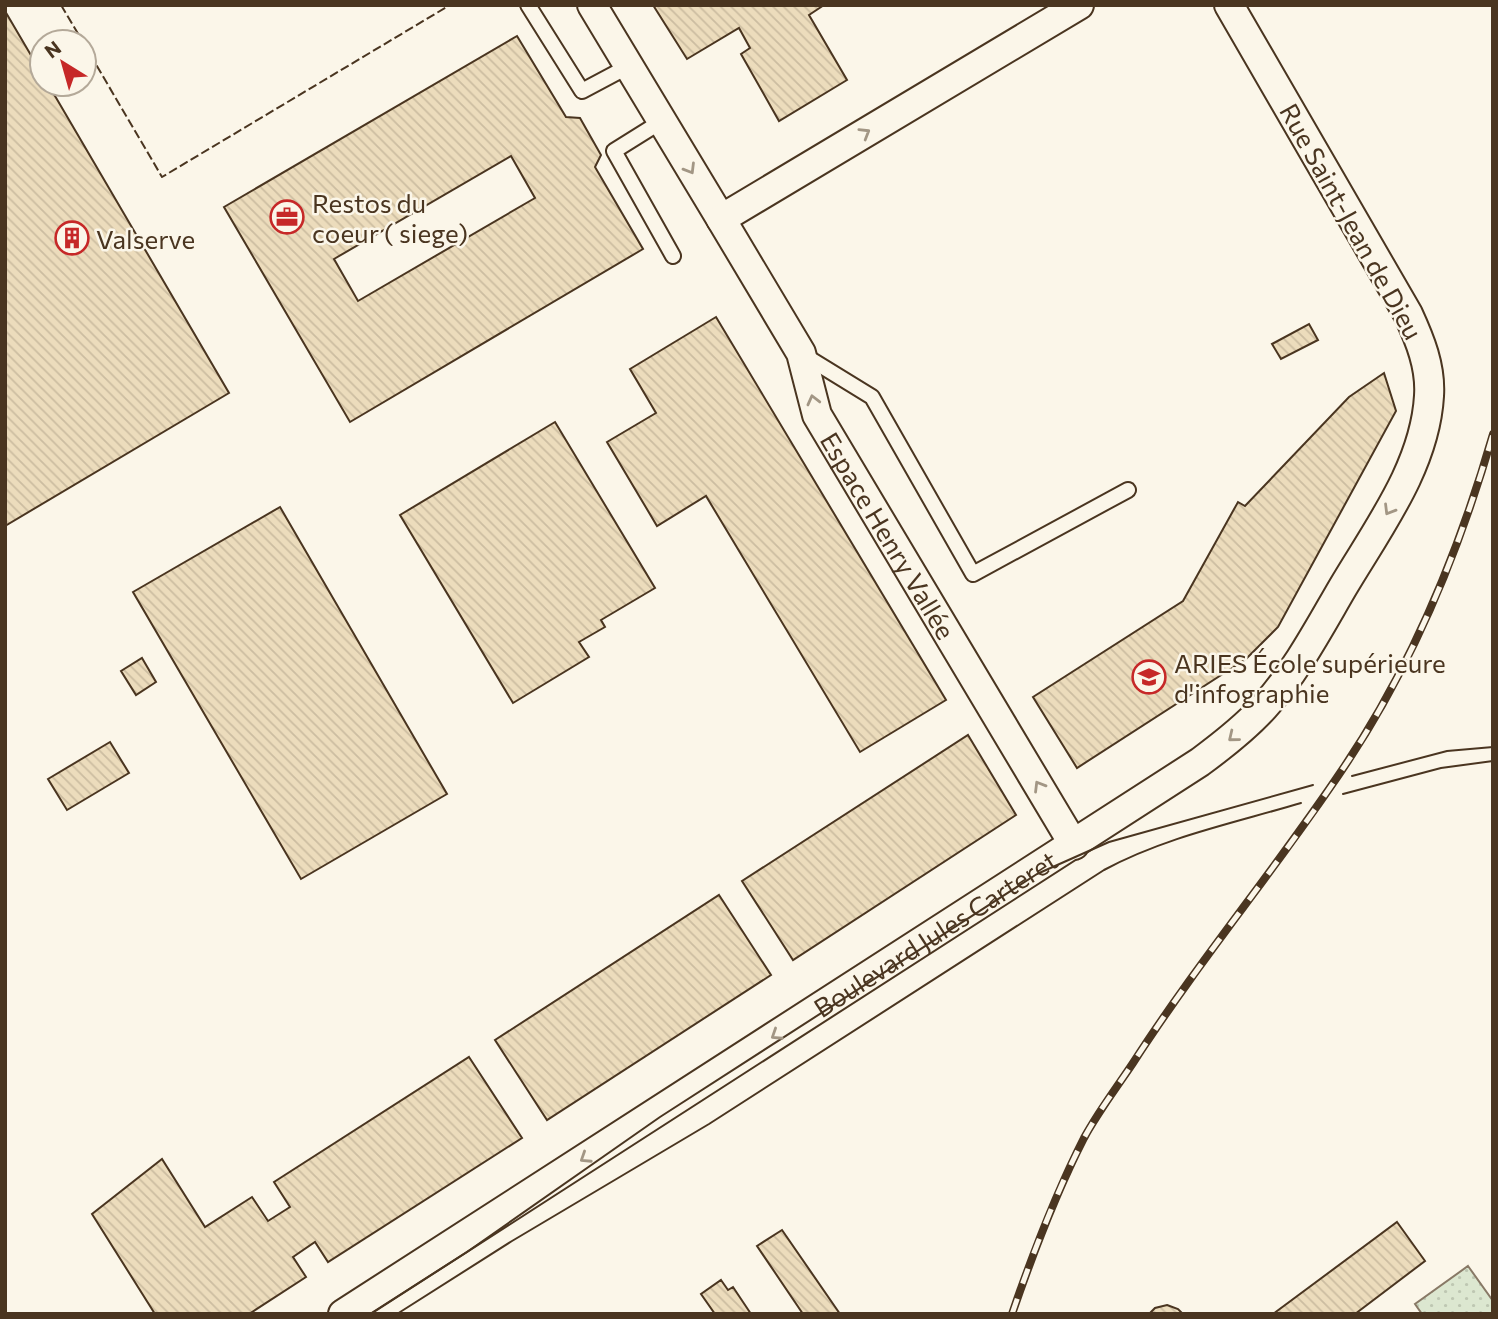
<svg xmlns="http://www.w3.org/2000/svg" width="1498" height="1319" font-family="Commissioner,sans-serif">
<style>
.garden{fill:url(#garden-dots);stroke:#887966;stroke-width:2}
.building{fill:url(#building-back-hatch);stroke:#4a3520;stroke-width:2;fill-rule:evenodd}
.lines{fill:none;stroke-linecap:round;stroke-linejoin:round}
.lane-casing{stroke:#4a3520;stroke-width:18}
.street-casing{stroke:#4a3520;stroke-width:32}
.lane{stroke:#fbf6e9;stroke-width:14}
.street{stroke:#fbf6e9;stroke-width:28}
.tram{stroke:#4a3520;stroke-width:2}
.rail-casing{stroke:#4a3520;stroke-width:8}
.rail{stroke:#fbf6e9;stroke-width:5;stroke-dasharray:16;stroke-linecap:butt}
.fence{stroke:#4a3520;stroke-width:2;stroke-dasharray:9 3.5;stroke-linecap:butt}
.oneway{stroke:#a29684}
.labels{text-anchor:middle;dominant-baseline:central;stroke-width:5;stroke-linejoin:round;paint-order:stroke}
.poi-label{font-size:26px;fill:#4a3520;stroke:#fbf6e9;text-anchor:start}
.street-label{font-size:26px;fill:#4a3520;stroke:#fbf6e9}
</style>
<defs>
<pattern id="garden-dots" width="8" height="8" patternUnits="userSpaceOnUse" patternTransform="scale(1.75)"><rect width="8" height="8" fill="#dce7d0"/><path d="M2 2h.1M6 6h.1" fill="none" stroke="#bec7b2" stroke-width="1.8" stroke-linecap="round"/></pattern>
<pattern id="building-back-hatch" width="6" height="6" patternUnits="userSpaceOnUse" patternTransform="scale(1.75)"><rect width="6" height="6" fill="#ecdcbc"/><path d="M-1 5l2 2M0 0l6 6M5-1l2 2" fill="none" stroke="#ccbda1"/></pattern>
</defs>
<rect width="100%" height="100%" fill="#fbf6e9"/>
<!-- garden -->
<path class="garden" d="M1468 1266 1493 1301V1314H1422L1415 1304Z"/>
<!-- building -->
<path class="building" d="M653 5H824L809 15 847 80 779 121 741 54 750 48 739 28 687 59Z
M5 11 42 74V84H48L229 393 5 526Z
M517 36 566 117 580 118 601 155 595 167 643 249 350 422 224 207ZM511 156 535 198 358 301 334 259Z
M716 317 946 700 860 752 706 496 657 526 607 442 656 413 630 369Z
M1309 324 1318 340 1281 359 1272 344Z
M1384 373 1396 411 1278 627 1246 659 1077 768 1033 697 1183 601 1238 502 1245 506 1349 397Z
M555 422 655 588 601 620 605 627 579 642 589 657 513 703 400 515Z
M280 507 447 794 301 879 133 592Z
M142 658 156 682 136 695 121 671Z
M968 735 1016 815 793 960 742 881Z
M110 742 129 773 67 810 48 779Z
M719 895 771 975 547 1120 495 1040Z
M469 1057 522 1138 328 1262 315 1242 293 1257 306 1277 249 1314H155L92 1214 162 1159 205 1227 252 1197 268 1221 290 1207 274 1182Z
M1397 1222 1425 1261 1355 1314H1273Z
M782 1230 840 1314H803L757 1246Z
M721 1280 728 1290 733 1287 751 1314H715L701 1294Z
M1167 1305 1178 1309 1183 1314H1149L1155 1308Z"/>
<g class="lines">
<defs>
<path id="lane" d="M528 5 582 91 629 66
M662 121 614 151 673 256
M802 354 872 397 973 574 1128 490"/>
<g id="street">
<path d="M592 5 721 219 1079 5"/>
<path id="s1" d="M721 219 801 353 817 415 1074 845"/>
<path id="s2" d="M343 1314 1200 762C1223 745 1245 728 1264 707 1296 672 1319 628 1343 587 1378 528 1425 466 1429 396 1431 367 1420 340 1408 314L1229 5"/>
</g>
</defs>
<!-- lane casing -->
<use href="#lane" class="lane-casing"/>
<!-- street casing -->
<use href="#street" class="street-casing"/>
<!-- lane -->
<use href="#lane" class="lane"/>
<!-- street -->
<use href="#street" class="street"/>
<!-- tram -->
<path class="tram" d="M1352 776 1447 751 1493 747
M1343 794 1441 768 1493 761
M370 1314 467 1252 660 1117 1037 874 1109 842 1313 785
M397 1314 512 1241 709 1124 1104 870C1165 837 1234 823 1301 803"/>
<defs>
<path id="rail" d="M1012 1314C1033 1253 1055 1195 1084 1138 1098 1112 1117 1087 1133 1063 1198 962 1275 870 1342 770 1411 668 1459 552 1493 434"/>
</defs>
<!-- rail casing -->
<use href="#rail" class="rail-casing"/>
<!-- rail -->
<use href="#rail" class="rail"/>
<!-- fence -->
<path class="fence" d="M61 5 83 42
M84 44 162 177 450 5"/>
</g>
<!-- one-way arrows -->
<defs><path id="oneway-chevron" d="M-2-3.5L2.5 0L-2 3.5" fill="none" stroke-width="1.6" stroke-linecap="round" stroke-linejoin="round" transform="scale(1.75)"/></defs>
<g class="oneway">
<use href="#oneway-chevron" transform="translate(865 133) rotate(-31)"/>
<use href="#oneway-chevron" transform="translate(690 169) rotate(59)"/>
<use href="#oneway-chevron" transform="translate(813 400) rotate(-104)"/>
<use href="#oneway-chevron" transform="translate(1389 510) rotate(121)"/>
<use href="#oneway-chevron" transform="translate(1233 737) rotate(141)"/>
<use href="#oneway-chevron" transform="translate(1039 786) rotate(-121)"/>
<use href="#oneway-chevron" transform="translate(776 1035) rotate(147)"/>
<use href="#oneway-chevron" transform="translate(585 1158) rotate(147)"/>
</g>
<!-- icons -->
<defs>
<symbol id="office-ring" viewBox="-11 -11 22 22"><circle r="9.5" fill="#fbf6e9" stroke="#c62828" stroke-width="1.5"/><path d="M-6-3h4V-5.5h4V-3h4V5H-6ZM-1-4.5V-3h2v-1.5ZM-6 0V1H6V0Z" fill="#c62828"/></symbol>
<symbol id="building-ring" viewBox="-11 -11 22 22"><circle r="9.5" fill="#fbf6e9" stroke="#c62828" stroke-width="1.5"/><path d="M-4-6H4V6H1V3H-1V6H-4ZM-2.5-4.3h1.7v1.8h-1.7ZM.8-4.3h1.7v1.8H.8ZM-2.5-1h1.7V.8h-1.7ZM.8-1h1.7V.8H.8Z" fill="#c62828"/></symbol>
<symbol id="university-ring" viewBox="-11 -11 22 22"><circle r="9.5" fill="#fbf6e9" stroke="#c62828" stroke-width="1.5"/><path d="M0-5L7-2L0 1L-7-2ZM-4 1L0 2.5L4 1V4Q0 6-4 4Z" fill="#c62828"/></symbol>
</defs>
<g fill-rule="evenodd">
<use href="#office-ring" x="268" y="198" width="38" height="38"/>
<use href="#building-ring" x="53" y="219" width="38" height="38"/>
<use href="#university-ring" x="1130" y="658" width="38" height="38"/>
</g>
<g class="labels">
<!-- poi labels -->
<g class="poi-label">
<text x="312" y="202">Restos du<tspan x="312" dy="30">coeur ( siege)</tspan></text>
<text x="96" y="238">Valserve</text>
<text x="1174" y="662">ARIES École supérieure<tspan x="1174" dy="30">d'infographie</tspan></text>
</g>
<!-- street labels -->
<g class="street-label">
<text transform="translate(1352 221) rotate(61)">Rue Saint-Jean de Dieu</text>
<text stroke="none"><textPath href="#s1" startOffset="360">Espace Henry Vallée</textPath></text>
<text stroke="none"><textPath href="#s2" startOffset="704">Boulevard Jules Carteret</textPath></text>
</g>
</g>
<!-- border -->
<rect width="1498" height="1319" fill="none" stroke="#4a3520" stroke-width="14"/>
<!-- north arrow -->
<g transform="translate(63 63) rotate(323)"><circle r="33" fill="#fbf6e9" stroke="#b4a999" stroke-width="2"/>
<path d="M0-5L12 26L0 18L-12 26Z" fill="#c62828"/>
<text y="-10" font-size="19" font-weight="bold" text-anchor="middle" fill="#4a3520">N</text>
</g>
</svg>
